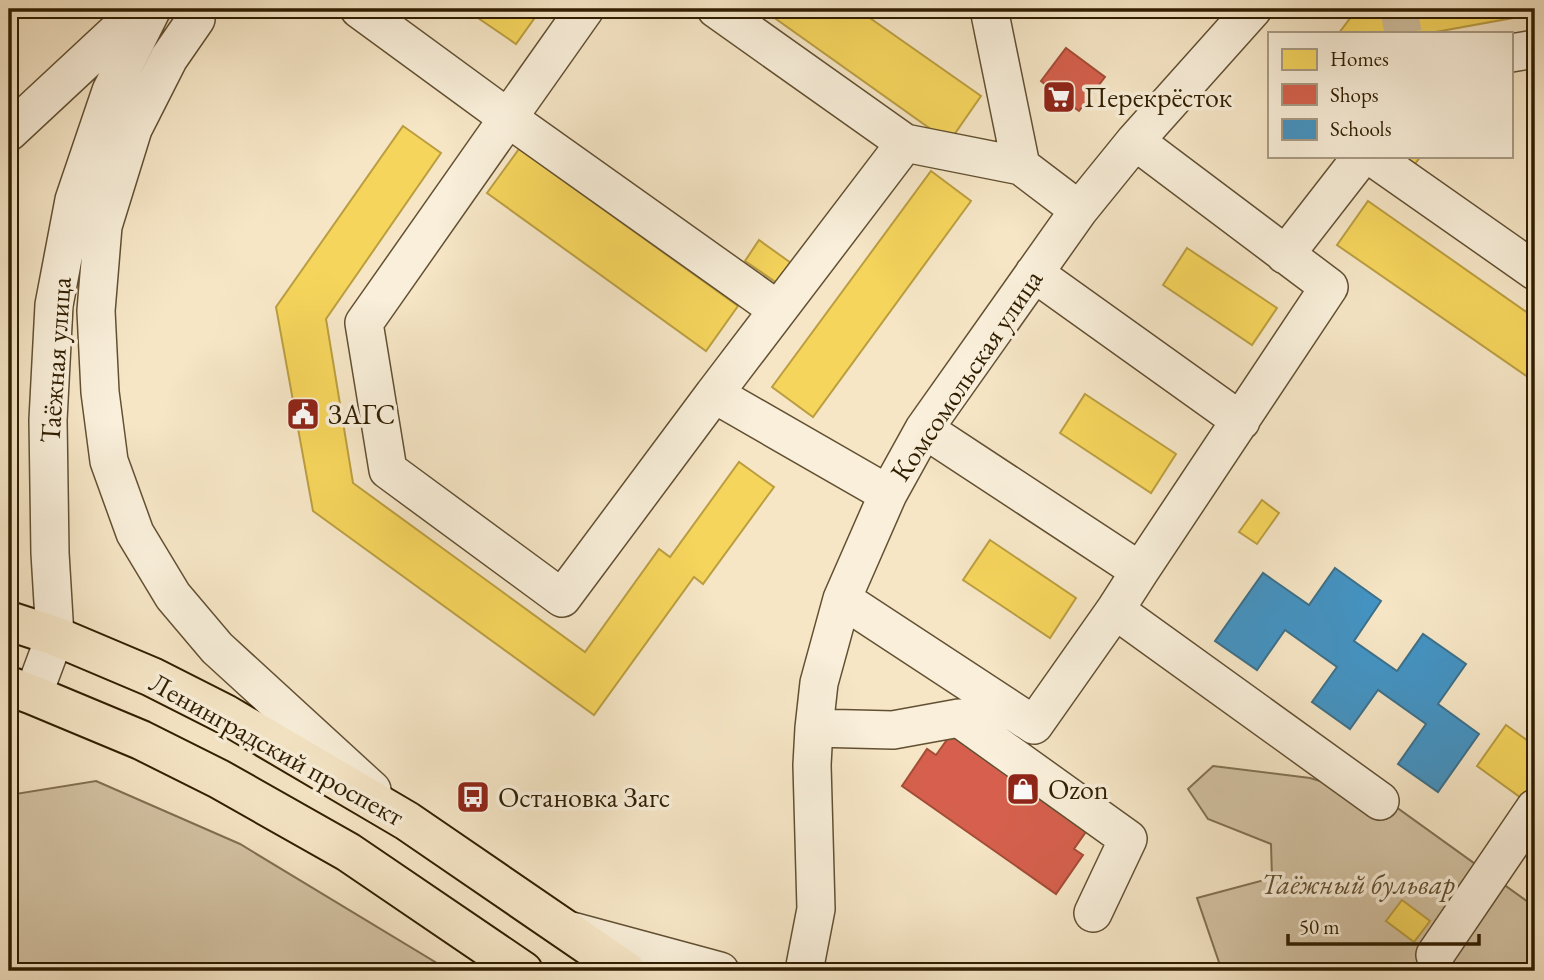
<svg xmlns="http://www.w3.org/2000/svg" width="1544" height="980" font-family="'EB Garamond',serif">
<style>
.green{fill:#d4c4a5;stroke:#827153;stroke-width:2}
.homes{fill:#f6d55c;stroke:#bb9e41;stroke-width:2}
.shops{fill:#d6604d;stroke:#a44c36;stroke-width:2}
.schools{fill:#4393c3;stroke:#3d7089;stroke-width:2}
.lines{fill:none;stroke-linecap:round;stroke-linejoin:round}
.minor-tunnel{stroke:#cebe9f;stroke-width:37;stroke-dasharray:37 18;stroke-linecap:butt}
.minor-casing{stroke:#625032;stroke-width:40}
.major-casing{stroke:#301e01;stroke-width:42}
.minor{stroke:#f9efda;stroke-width:37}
.major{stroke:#f6e6c6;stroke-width:38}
.labels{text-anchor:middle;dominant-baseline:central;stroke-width:7;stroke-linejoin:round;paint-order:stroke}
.poi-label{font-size:28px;fill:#301e01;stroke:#f9efda;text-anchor:start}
.street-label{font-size:28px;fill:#301e01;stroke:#f9efda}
.park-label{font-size:28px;font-style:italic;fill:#615032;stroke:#f9efda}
</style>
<rect width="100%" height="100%" fill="#f6e6c6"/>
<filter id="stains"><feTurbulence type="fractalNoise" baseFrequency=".00286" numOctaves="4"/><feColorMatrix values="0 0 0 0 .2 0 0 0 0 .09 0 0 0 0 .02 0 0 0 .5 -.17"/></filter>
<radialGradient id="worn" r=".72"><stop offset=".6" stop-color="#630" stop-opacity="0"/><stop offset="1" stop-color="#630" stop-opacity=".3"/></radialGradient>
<!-- green -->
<path class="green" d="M1213 766 1310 778 1389 802 1528 902 1535 893V971H1222L1197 898 1272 878 1271 844 1208 819 1188 789Z
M96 781 240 844 450 971H9V795Z"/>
<!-- homes -->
<path class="homes" d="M484 9H541L516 44 478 18Z
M762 9H857L981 96 949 142Z
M1357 9H1535V14L1430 33H1339Z
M403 126 441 153 326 319 353 483 585 652 659 549 670 557 739 462 774 487 703 584 694 577 594 715 313 511 276 307Z
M519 149 738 306 706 351 487 193Z
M1397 156H1421L1411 169Z
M931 171 971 201 813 417 772 387Z
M1368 201 1535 318V382L1337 245Z
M759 240 791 263 777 283 745 261Z
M1187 248 1277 308 1252 345 1163 285Z
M1085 394 1176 454 1151 493 1060 433Z
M1262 500 1279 513 1257 544 1239 532Z
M990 540 1076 598 1050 638 963 580Z
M1506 725 1535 746V784L1524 800 1477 766Z
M1402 900 1430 921 1414 942 1386 921Z"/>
<!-- shops -->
<path class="shops" d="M1066 48 1105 77 1079 111 1066 102 1060 110 1046 99 1052 90 1041 81Z
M954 730 1090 826 1074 849 1083 855 1056 894 902 786 927 749 936 755Z"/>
<!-- schools -->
<path class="schools" d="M1335 568 1381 601 1354 641 1397 671 1423 634 1466 664 1438 704 1479 734 1438 792 1398 764 1426 724 1378 690 1350 729 1312 702 1337 667 1285 630 1257 670 1215 641 1263 573 1309 605Z"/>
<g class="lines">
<!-- minor-tunnel -->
<path class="minor-tunnel" d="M1399 9 1403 33"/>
<defs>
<path id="minor" d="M359 9 508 118 585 9
M716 9 905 143
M989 9 1021 166
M196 19 169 58 133 129 103 226 96 311 100 392 109 461 135 533 173 596 217 648 372 790
M1511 53 1535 49
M9 132 141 9
M1371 156 1535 271
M1285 255 1362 156
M1034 273 1241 421
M778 310 508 118 364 323 388 470 562 598 714 394 888 494
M714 394 905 143 1021 166 1079 210
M924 429 1140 571
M842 599 1034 725 1115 610 1140 571 1329 287 1135 141
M1115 610 1380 801
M33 695 55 636 50 553 48 420 54 305 74 200 111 91 152 9
M814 728 893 730 959 718 1128 839 1093 913
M572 931 720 971
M1435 955 1535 808
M804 971 816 909 812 765 814 728 819 683 842 599 888 494 924 429 1079 210 1135 141 1253 9"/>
<path id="major" d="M9 621 55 636 152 677 225 714 407 821 626 971
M9 686 33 695 141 740 219 779 348 852 523 971"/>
</defs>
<!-- minor casing -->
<use href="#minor" class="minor-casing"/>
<!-- major casing -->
<use href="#major" class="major-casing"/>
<!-- minor -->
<use href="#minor" class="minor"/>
<!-- major -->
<use href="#major" class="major"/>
</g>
<!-- icons -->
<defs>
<symbol id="supermarket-square" viewBox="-11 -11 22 22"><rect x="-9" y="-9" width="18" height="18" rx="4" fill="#8f2418" stroke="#f9efda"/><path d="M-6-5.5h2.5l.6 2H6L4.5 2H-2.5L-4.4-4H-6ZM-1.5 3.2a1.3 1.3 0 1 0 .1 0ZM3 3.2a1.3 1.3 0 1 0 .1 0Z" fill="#fff"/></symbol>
<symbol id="civic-square" viewBox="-11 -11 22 22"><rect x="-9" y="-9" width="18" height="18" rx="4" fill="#8f2418" stroke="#f9efda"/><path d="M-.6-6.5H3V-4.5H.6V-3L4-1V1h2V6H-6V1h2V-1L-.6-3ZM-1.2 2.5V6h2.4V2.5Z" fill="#fff"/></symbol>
<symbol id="shop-square" viewBox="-11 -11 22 22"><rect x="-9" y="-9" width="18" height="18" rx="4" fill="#8f2418" stroke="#f9efda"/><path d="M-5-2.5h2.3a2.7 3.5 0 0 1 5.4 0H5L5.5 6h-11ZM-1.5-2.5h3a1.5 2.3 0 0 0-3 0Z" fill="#fff"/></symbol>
<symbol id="bus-square" viewBox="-11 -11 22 22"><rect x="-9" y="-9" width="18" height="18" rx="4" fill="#8f2418" stroke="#f9efda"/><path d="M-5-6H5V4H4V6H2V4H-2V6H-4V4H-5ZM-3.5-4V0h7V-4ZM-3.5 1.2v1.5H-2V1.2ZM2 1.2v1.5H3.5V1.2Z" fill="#fff"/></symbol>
</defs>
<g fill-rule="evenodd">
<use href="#supermarket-square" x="1040" y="78" width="38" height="38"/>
<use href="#civic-square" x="284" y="395" width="38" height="38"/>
<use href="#shop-square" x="1004" y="770" width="38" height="38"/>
<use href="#bus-square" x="454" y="778" width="38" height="38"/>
</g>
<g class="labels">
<!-- poi labels -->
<g class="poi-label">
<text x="1084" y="97">Перекрёсток</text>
<text x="328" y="414">ЗАГС</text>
<text x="1048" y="789">Ozon</text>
<text x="498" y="797">Остановка Загс</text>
</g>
<!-- street labels -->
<g class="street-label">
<text transform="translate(55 360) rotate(-86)">Таёжная улица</text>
<text transform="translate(966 375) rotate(-56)">Комсомольская улица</text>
<text transform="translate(277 749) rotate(29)">Ленинградский проспект</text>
</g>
<!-- park labels -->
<g class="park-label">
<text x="1358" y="884">Таёжный бульвар</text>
</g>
</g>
<!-- margin -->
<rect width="1544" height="980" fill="none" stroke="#f6e6c6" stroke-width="35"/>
<rect x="10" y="10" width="1523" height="959" fill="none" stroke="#301e01" stroke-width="3.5"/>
<rect x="18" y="18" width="1509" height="945" fill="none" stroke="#301e01" stroke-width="2"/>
<!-- legend -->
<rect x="1268" y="32" width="245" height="126" fill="#f9efda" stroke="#a99b83" stroke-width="2"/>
<rect x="1282" y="49" width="35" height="21" fill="#f6d55c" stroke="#a99b83" stroke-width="2"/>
<text x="1330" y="66" font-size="21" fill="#301e01">Homes</text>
<rect x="1282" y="84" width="35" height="21" fill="#d6604d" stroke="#a99b83" stroke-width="2"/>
<text x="1330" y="102" font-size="21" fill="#301e01">Shops</text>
<rect x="1282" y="119" width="35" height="21" fill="#4393c3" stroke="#a99b83" stroke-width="2"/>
<text x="1330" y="136" font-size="21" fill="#301e01">Schools</text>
<!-- scale -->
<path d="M1288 934v10h191v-10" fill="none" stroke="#301e01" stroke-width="3.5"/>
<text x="1299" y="934" font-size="21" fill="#301e01" stroke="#f9efda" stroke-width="5" paint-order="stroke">50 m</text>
<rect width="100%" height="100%" filter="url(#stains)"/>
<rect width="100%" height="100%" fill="url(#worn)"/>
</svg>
